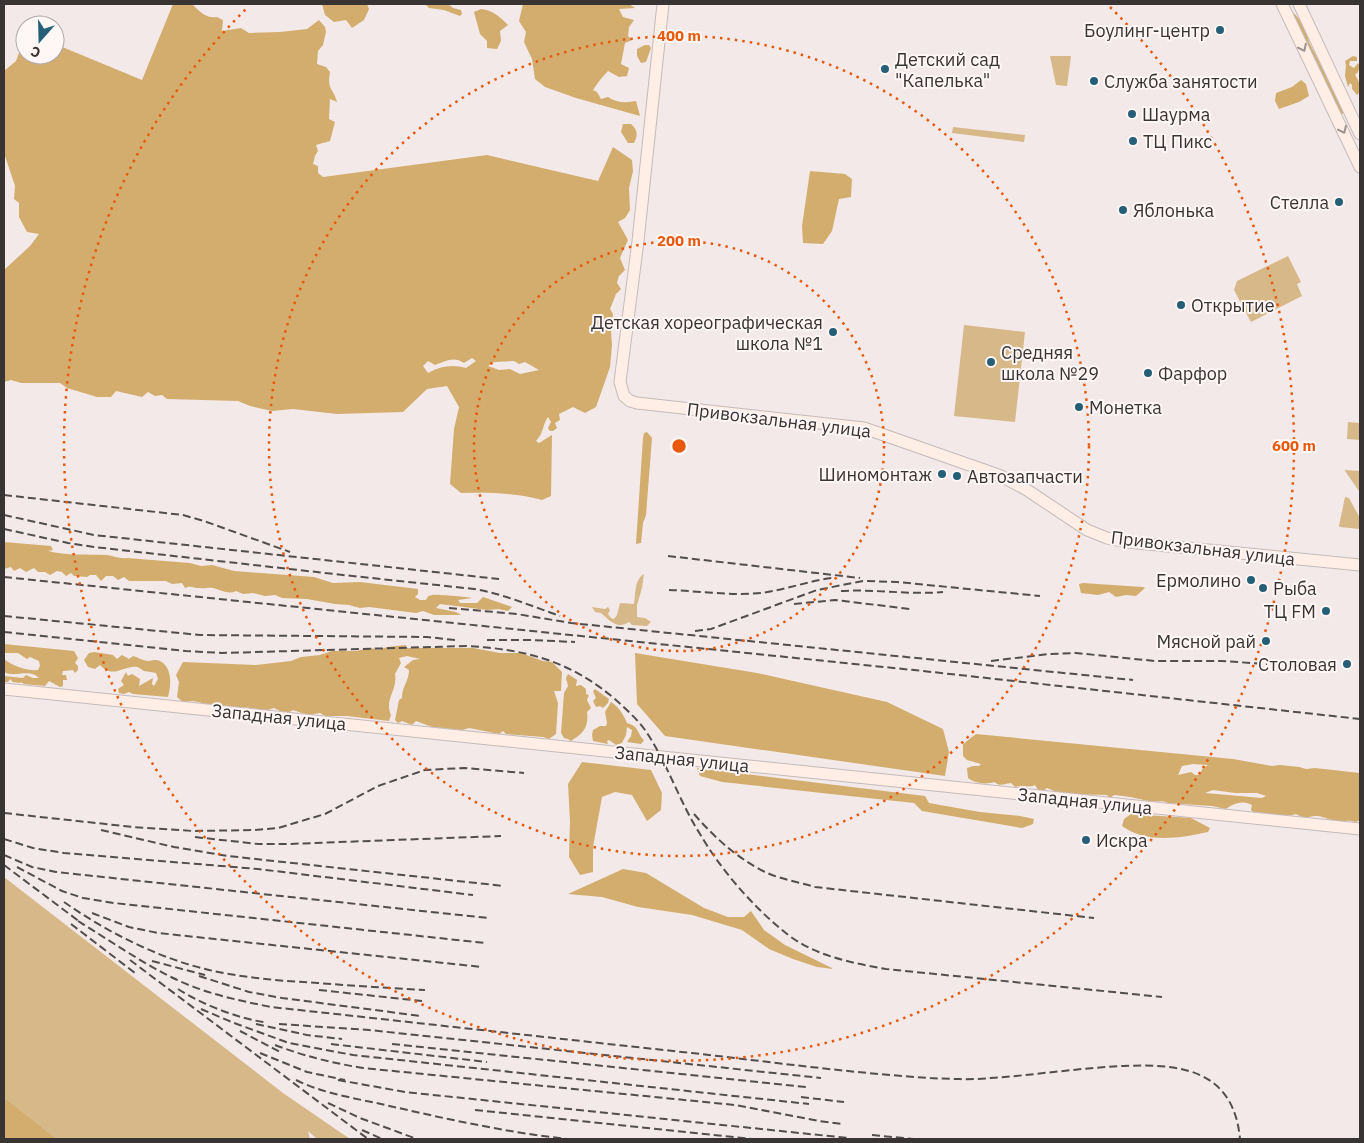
<svg xmlns="http://www.w3.org/2000/svg" width="1364" height="1143" font-family="'IBM Plex Sans',sans-serif">
<style>
.green{fill:#d7b888}
.forest{fill:#d3ad6e;fill-rule:evenodd}
.lines{fill:none;stroke-linecap:round;stroke-linejoin:round}
.secondary-casing{stroke:#c5bbbb;stroke-width:13}
.secondary{stroke:#feeee5;stroke-width:11}
.rail{stroke:#534e4e;stroke-width:2;stroke-dasharray:8 4;stroke-linecap:butt}
.oneway{stroke:#9b918c}
.ring{fill:none;stroke:#e8590c;stroke-width:2.5;stroke-dasharray:2.5 5}
.poi-dot{fill:#245f77;stroke:#fff6f6;stroke-width:2}
.labels{text-anchor:middle;dominant-baseline:central;stroke-width:4;stroke-linejoin:round;paint-order:stroke}
.poi-label{font-size:18px;fill:#383434;stroke:#fff6f6;text-anchor:start}
.street-label{font-size:18px;fill:#383434;stroke:#fff6f6}
.centre{fill:#e8590c;stroke:#fff6f6;stroke-width:2.5}
.ring-label{font-size:15px;text-anchor:middle;font-weight:bold;fill:#e8590c;stroke:#fff6f6;stroke-width:4;stroke-linejoin:round;paint-order:stroke}
</style>
<rect width="100%" height="100%" fill="#f3e9e8"/>
<!-- green -->
<path class="green" d="M1050 56H1071L1067 86 1056 85Z
M953 127 1025 135 1024 142 952 133Z
M1288 256 1301 282 1297 284 1302 296 1251 322 1234 290 1237 281Z
M964 325 1025 332 1015 422 954 416Z
M1348 422 1360 423V440L1347 439Z
M1345 470 1360 471 1359 491 1345 471Z
M1345 497 1349 498 1360 518V529L1340 527 1339 526Z
M644 574 642 588 637 605V617L645 618 651 622 647 626 632 625 629 622C617 630 609 620 601 613L595 612 592 607 605 609 608 607 610 610 608 614 611 618 614 619 617 615 620 603 634 604C636 593 634 580 644 574Z
M4 877 283 1093 350 1139H317L308 1131 310 1139H57L4 1097Z"/>
<!-- forest -->
<path class="forest" d="M173 4 193 5C200 12 207 19 217 17L223 20 222 31 241 28 249 33 280 32 307 29 319 20 325 27 326 32 323 45 318 51 317 64 326 67 330 72C327 91 333 87 337 102L330 99 329 119 335 122 330 141 316 145 318 151 315 156 313 164 318 166V173L323 177 487 155 598 181 613 147 632 160 633 171 629 188 630 210 625 218 618 222 628 240 620 258 625 270 619 276 617 283 621 289 616 294 610 309 613 314 611 331 612 345 610 367 596 407 585 413 573 407 559 414 560 420 555 423 557 428 553 431H550L548 428 551 422 548 417C542 425 545 431 536 441L539 443 552 435 551 496 542 500C517 493 487 492 461 493L450 484 454 429 459 407 447 386 427 389 403 412 337 414 293 409 272 411 250 406 238 401 167 399 162 395 155 396 148 392 142 397 116 391 111 397H97L67 388 60 383H21L11 380 4 382V270L30 246 39 234 27 232 19 217V203L14 199 15 186 4 153V71L16 61 20 50 25 45V55H55V44L142 80ZM472 358 476 361 466 368C453 364 440 366 428 373L423 366 428 361 435 365C446 361 454 356 464 363ZM514 361 519 364 525 362 539 370 520 374 510 369 499 370 488 366 494 362Z
M322 4H367L369 9 364 20 352 28 346 20 334 22 325 15Z
M425 4H448L453 8 461 10 462 14 460 16 444 10 429 8Z
M523 4H629L635 8 619 9 623 17 634 20 629 27 628 36 632 40 625 43 621 64 629 68 627 76 619 77 608 71 600 80 593 90 597 92 601 99 608 97C617 103 626 103 636 101L640 116 576 98 545 87 535 79 532 59 524 42 526 32 519 21Z
M481 9C493 10 500 17 508 25L500 31 501 41 497 49 487 48V41L480 34 474 12Z
M1292 12C1300 17 1307 32 1309 42L1344 110V113L1341 114 1305 43 1303 33 1296 29 1291 13Z
M645 45H649L651 48 646 62 641 63 637 56V49Z
M1353 56 1357 57V61H1350L1349 65 1354 68 1358 63 1360 66 1358 72 1355 75C1359 80 1360 85 1360 92L1357 95 1352 89V85L1350 83 1348 87 1345 76 1346 65 1345 61Z
M1301 80 1306 84 1309 96 1299 102 1279 109 1275 101 1276 93 1292 87Z
M623 124H631C638 130 638 135 634 143H628L621 132Z
M810 171 845 174 852 179 851 197 839 199 832 231 823 244 803 243 802 226Z
M647 432 652 438 646 515 643 523 641 543 636 544 643 438 644 433Z
M4 542 51 546 53 550 48 551C67 556 87 554 107 555 114 556 119 559 127 558L190 563 201 566 212 565 234 571 314 577 333 583 360 582 418 589V594L415 597 420 600H426C428 597 427 596 432 595 434 594 468 597 472 598L458 600 460 603H477L483 597 512 607 508 611 498 609 487 610 440 604 436 608 456 612 461 615H434L423 611 416 613 369 607 360 608 349 605 335 604 307 599 282 598 275 595 265 596 253 593 243 594 236 591C228 595 221 590 213 588 208 587 204 589 200 588 193 588 191 585 185 588L182 583 172 584 166 581H129L124 577 118 580 113 576H106L101 581 96 575H90L87 577 74 576 71 573 66 576 62 572 57 571 50 575 45 572H38L34 568 26 572 20 568 14 571 11 567 4 569Z
M1083 583 1143 587 1145 588 1136 596 1126 595 1116 597 1109 592 1098 595 1081 593 1079 584Z
M4 644 74 651 78 658 75 663 78 666V670L75 673 73 670 63 671 62 675H66L67 680H63V686L60 687 49 681 45 686 24 684 21 682 20 683 13 682 10 679 8 682H4V676L23 678 26 675 33 678H39C29 668 15 678 4 672V659C11 665 29 672 38 670L40 666 39 661 30 657 27 659 18 653H4Z
M406 645V648H473L500 653H521L543 661 552 662 562 672 561 691H554L558 703 556 734 549 739 543 737 506 734 503 731 499 734 469 728 462 730 432 727 416 721 412 725 402 721 398 723 395 720 399 700 402 698C402 686 409 681 409 670L404 667 413 660 420 659 407 656 399 658 401 663 395 674C398 690 384 699 391 715L389 721 347 716H325L320 713 308 715 293 710 286 714 274 708 265 711 253 708 216 706 193 701 183 702 177 697 179 682 176 675 183 662 256 665 291 661 301 657 320 655 332 651H356L371 648 379 650 387 647Z
M94 652 113 655 117 659 122 655 129 659 133 656C137 657 144 661 148 661 152 661 155 659 160 661 173 668 171 686 168 697L133 694 129 692 124 694 119 693 118 689 124 685 121 681 126 672 128 676 132 674 140 679 139 686 153 678 152 684 154 686 158 679 156 673C153 672 148 672 144 671 140 669 139 666 133 667 120 668 112 678 100 665L95 669 88 667 84 660 89 653Z
M635 653 757 673 887 702 943 729 949 752 945 776 665 736 637 704Z
M568 674 577 680 576 686 581 685 586 689V694L589 695 587 700 591 708 587 712C589 727 583 734 571 741L568 739 564 738 561 733 564 693 568 686 566 678Z
M595 689 609 699 608 703 603 708 600 706 596 707 593 701 596 698 593 691Z
M611 702C619 707 623 714 627 723 640 727 636 732 644 740L641 744 627 742 631 736 632 730 627 727 626 735 622 743 616 745 609 740 607 741 608 744 593 741 592 735 593 730 600 726H606L607 723 605 712Z
M976 734 1233 759 1272 766 1280 765 1299 767 1306 769 1315 768 1360 773V820L1356 822C1349 820 1348 821 1341 821 1334 822 1325 817 1318 816 1308 815 1308 821 1296 814 1287 817 1277 814 1267 816L1263 813 1253 812 1251 810 1252 805C1243 800 1234 803 1226 809L1212 806 1168 803C1162 799 1155 803 1148 801 1137 798 1126 796 1114 795L1110 798 1107 795 1062 794 1047 788 1043 791 1038 790 1035 785C1029 788 1021 785 1015 787L1011 783C1003 784 1001 787 994 782 986 785 974 783 968 778L967 768 973 766H979L981 764 967 760 963 756V744ZM1193 764 1208 765 1203 768 1199 775H1195L1191 772 1178 775 1182 766ZM1213 790 1235 793H1257L1266 796 1262 798 1205 793Z
M582 762 651 770 662 793 661 810 647 821 632 795 615 792 602 797 593 847V872L580 875 569 857 570 821 568 784Z
M697 768 925 796 929 803 980 812 1020 816 1034 819 1033 824 1022 828 922 811 914 803 722 782 700 776Z
M1131 814 1191 818 1210 828 1208 832C1180 838 1147 844 1122 826L1124 819Z
M623 869 646 873 704 908 728 917H744L751 911 764 930 785 945 834 969 817 967 793 959 769 949 742 930 692 915 638 907 602 897 568 894Z
M4 1097 57 1139H4Z"/>
<g class="lines">
<defs>
<path id="secondary" d="M663 4 638 241 620 382 624 396 630 401 637 403 864 428 1001 476 1027 490 1087 530 1107 538 1127 542 1360 565
M1282 4 1360 167
M1299 4 1360 134
M4 689 1360 829"/>
</defs>
<!-- secondary casing -->
<use href="#secondary" class="secondary-casing"/>
<!-- secondary -->
<use href="#secondary" class="secondary"/>
<!-- rail -->
<path class="rail" d="M4 495 183 515 204 521 290 552
M4 515 94 535 499 579
M4 529 68 543 94 547 334 574 474 589C504 594 531 606 560 616
M668 556 860 578
M4 577 923 671 1360 719
M669 590C699 591 731 596 761 593 785 590 808 581 832 578
M841 591C875 589 909 595 943 592
M794 604 835 600 910 609
M449 608 517 614 571 623 1133 680
M4 616 200 635 427 637 455 640
M695 631 711 629 817 590 863 581 897 582 1040 596
M4 632 186 651 222 653 466 646C525 649 571 661 616 700 626 709 637 719 645 730 667 762 679 801 700 834 721 870 754 908 787 934 815 956 852 963 886 969L1162 997
M487 640H531L575 642
M991 661 1049 654 1076 653 1155 661H1221L1267 664
M4 813 133 827 193 831 255 830 278 828 325 814 378 786 425 770 464 768 524 773
M694 814C714 837 736 857 763 871 779 879 798 882 815 887L1094 918
M101 830 174 847 228 856 504 886
M195 837 258 844H288L501 836
M4 839 33 848 64 853 258 869 473 895
M4 855 32 867 56 872 488 918
M4 865 84 925
M17 867 62 891 83 898 114 903 485 943
M64 902C107 932 158 958 209 970 244 978 282 981 318 983 354 986 389 988 425 990
M92 913 129 927 158 933 482 967
M78 921C109 940 139 961 171 977 203 993 236 1000 271 1007 411 1022 551 1038 692 1053 771 1062 851 1073 930 1078 950 1079 971 1080 991 1078 1035 1075 1079 1068 1123 1066 1145 1065 1169 1065 1189 1071 1223 1081 1237 1106 1240 1139
M71 924 135 973
M130 960 368 1139
M152 961 205 975
M199 976 249 992 282 998 421 1016
M178 989C199 1003 239 1019 264 1022
M319 990 422 1001
M201 1009 234 1023 289 1043 353 1055 809 1104
M256 1024 307 1035 342 1039
M279 1024 369 1030 821 1078
M240 1031 280 1052
M331 1044 487 1062
M392 1044 806 1087
M275 1045C304 1056 332 1063 363 1068L735 1105 819 1121 843 1124
M260 1053 307 1072 345 1080
M296 1080C322 1093 353 1098 381 1104 442 1118 504 1132 567 1139
M338 1080 405 1092 848 1138
M801 1097 844 1102
M328 1103 360 1118 417 1139
M475 1110 753 1139
M362 1130 382 1139
M872 1135 914 1139"/>
</g>
<!-- one-way arrows -->
<defs><path id="oneway-chevron" d="M-2-3.5L2.5 0L-2 3.5" fill="none" stroke-width="1.6" stroke-linecap="round" stroke-linejoin="round" transform="scale(1.25)"/></defs>
<g class="oneway">
<use href="#oneway-chevron" transform="translate(1303 48) rotate(64)"/>
<use href="#oneway-chevron" transform="translate(1343 130) rotate(65)"/>
</g>
<!-- distance rings -->
<g class="ring">
<circle cx="679" cy="446" r="205"/>
<circle cx="679" cy="446" r="410"/>
<path d="M1110 7A615 615 0 1 1 248 7"/>
</g>
<!-- markers -->
<g class="poi-dot">
<circle cx="1220" cy="30" r="5"/>
<circle cx="885" cy="69" r="5"/>
<circle cx="1094" cy="81" r="5"/>
<circle cx="1132" cy="114" r="5"/>
<circle cx="1133" cy="141" r="5"/>
<circle cx="1339" cy="202" r="5"/>
<circle cx="1123" cy="210" r="5"/>
<circle cx="1181" cy="305" r="5"/>
<circle cx="833" cy="332" r="5"/>
<circle cx="991" cy="362" r="5"/>
<circle cx="1148" cy="373" r="5"/>
<circle cx="1079" cy="407" r="5"/>
<circle cx="942" cy="474" r="5"/>
<circle cx="957" cy="476" r="5"/>
<circle cx="1251" cy="580" r="5"/>
<circle cx="1263" cy="588" r="5"/>
<circle cx="1326" cy="611" r="5"/>
<circle cx="1266" cy="641" r="5"/>
<circle cx="1347" cy="664" r="5"/>
<circle cx="1086" cy="840" r="5"/>
</g>
<g class="labels">
<!-- poi labels -->
<g class="poi-label">
<text x="1210" y="30" text-anchor="end">Боулинг-центр</text>
<text x="895" y="59">Детский сад<tspan x="895" dy="21">"Капелька"</tspan></text>
<text x="1104" y="81">Служба занятости</text>
<text x="1142" y="114">Шаурма</text>
<text x="1143" y="141">ТЦ Пикс</text>
<text x="1329" y="202" text-anchor="end">Стелла</text>
<text x="1133" y="210">Яблонька</text>
<text x="1191" y="305">Открытие</text>
<text x="823" y="322" text-anchor="end">Детская хореографическая<tspan x="823" dy="21">школа №1</tspan></text>
<text x="1001" y="352">Средняя<tspan x="1001" dy="21">школа №29</tspan></text>
<text x="1158" y="373">Фарфор</text>
<text x="1089" y="407">Монетка</text>
<text x="932" y="474" text-anchor="end">Шиномонтаж</text>
<text x="967" y="476">Автозапчасти</text>
<text x="1241" y="580" text-anchor="end">Ермолино</text>
<text x="1273" y="588">Рыба</text>
<text x="1316" y="611" text-anchor="end">ТЦ FM</text>
<text x="1256" y="641" text-anchor="end">Мясной рай</text>
<text x="1337" y="664" text-anchor="end">Столовая</text>
<text x="1096" y="840">Искра</text>
</g>
<!-- street labels -->
<g class="street-label">
<text transform="translate(779 420) rotate(7)">Привокзальная улица</text>
<text transform="translate(1203 548) rotate(7)">Привокзальная улица</text>
<text transform="translate(279 717) rotate(6)">Западная улица</text>
<text transform="translate(682 759) rotate(6)">Западная улица</text>
<text transform="translate(1085 801) rotate(6)">Западная улица</text>
</g>
</g>
<circle cx="679" cy="446" r="8" class="centre"/>
<g class="ring-label">
<text x="679" y="41">400 m</text>
<text x="679" y="246">200 m</text>
<text x="1294" y="451">600 m</text>
</g>
<!-- border -->
<rect width="1364" height="1143" fill="none" stroke="#383434" stroke-width="10"/>
<!-- north arrow -->
<g transform="translate(40 40) rotate(200)"><circle r="24" fill="#fff6f6" stroke="#afa8a8"/>
<path d="M0-4L9 19L0 12L-9 19Z" fill="#245f77"/>
<text y="-8" font-size="14" font-weight="bold" text-anchor="middle" fill="#383434">С</text>
</g>
</svg>
